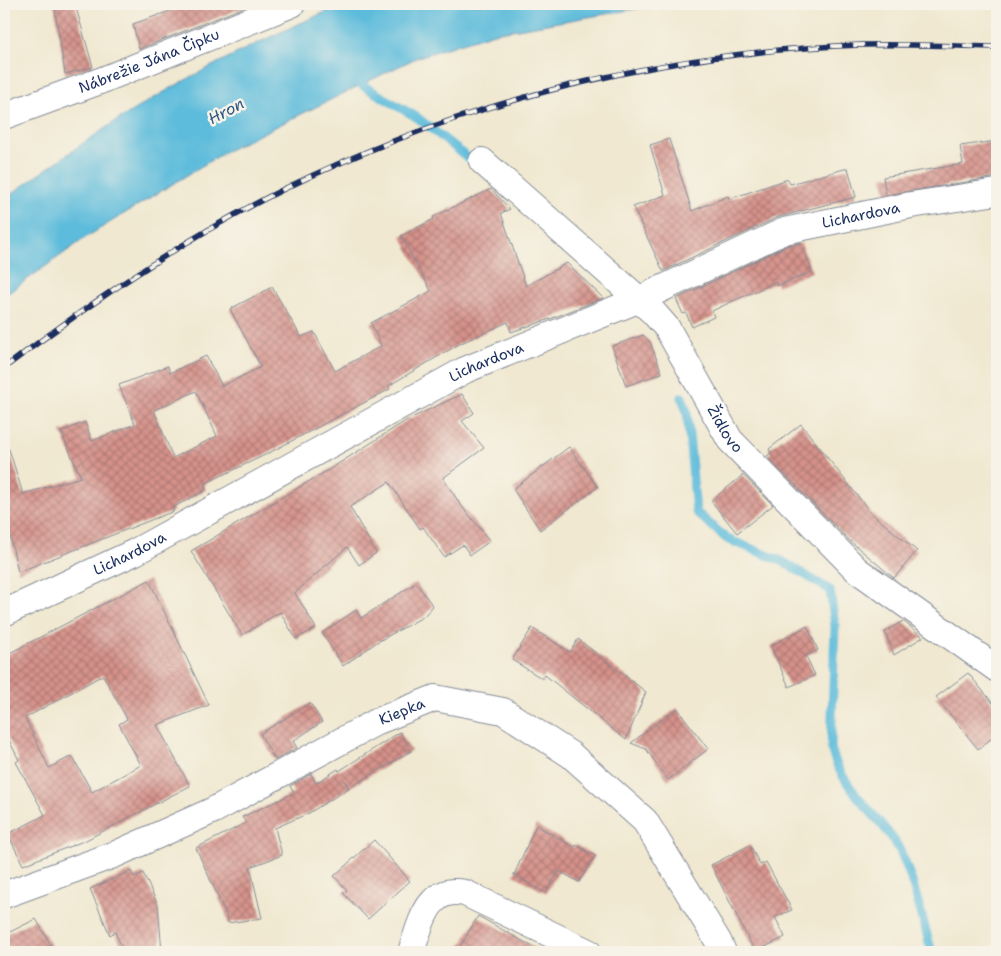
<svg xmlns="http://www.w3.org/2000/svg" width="1001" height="956" font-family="'Shantell Sans',sans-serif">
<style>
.water{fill:#5dbcdb;stroke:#3c769c}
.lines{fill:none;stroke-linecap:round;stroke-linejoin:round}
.stream{stroke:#5dbcdb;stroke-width:9}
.building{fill:url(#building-cross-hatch);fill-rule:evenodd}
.street-casing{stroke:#868c97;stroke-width:28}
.street{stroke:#fff;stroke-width:26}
.rail-casing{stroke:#1b2f5e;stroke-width:5.5}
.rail{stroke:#f7f3e8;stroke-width:4;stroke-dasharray:11;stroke-linecap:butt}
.labels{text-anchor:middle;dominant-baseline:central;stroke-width:5;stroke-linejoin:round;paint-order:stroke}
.street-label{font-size:15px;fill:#1b2f5e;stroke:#f7f3e8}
.water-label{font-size:16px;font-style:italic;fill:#2f5984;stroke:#f7f3e8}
</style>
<defs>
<pattern id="building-cross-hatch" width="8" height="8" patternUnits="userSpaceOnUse" patternTransform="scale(1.25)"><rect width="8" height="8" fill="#d6928a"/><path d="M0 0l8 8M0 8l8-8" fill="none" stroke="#ad7874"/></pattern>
</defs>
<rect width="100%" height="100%" fill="#f7f3e8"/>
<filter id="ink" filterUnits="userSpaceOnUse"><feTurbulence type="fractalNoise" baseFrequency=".02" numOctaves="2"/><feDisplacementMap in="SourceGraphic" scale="10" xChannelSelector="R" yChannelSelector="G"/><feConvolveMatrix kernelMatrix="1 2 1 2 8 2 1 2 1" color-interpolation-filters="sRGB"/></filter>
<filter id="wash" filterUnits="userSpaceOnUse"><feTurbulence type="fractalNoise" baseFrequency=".0096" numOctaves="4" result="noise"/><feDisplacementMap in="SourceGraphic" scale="20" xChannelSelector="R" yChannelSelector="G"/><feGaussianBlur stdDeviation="1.12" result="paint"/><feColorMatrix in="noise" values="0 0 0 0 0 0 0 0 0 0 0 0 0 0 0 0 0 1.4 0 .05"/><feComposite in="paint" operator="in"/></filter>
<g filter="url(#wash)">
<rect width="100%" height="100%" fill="#f0e8d0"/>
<!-- water -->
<path class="water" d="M344 4H665L494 33 418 57 228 150 88 236 4 296V199C37 176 70 152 104 129 176 81 264 38 344 4Z"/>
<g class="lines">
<!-- stream -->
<path class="stream" d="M354 77 362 85 418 118 477 165
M682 397 687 412 696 512 727 539 782 561 830 590 835 626 831 748C842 788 870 807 893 839 910 862 923 923 932 952"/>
</g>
<g id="blocks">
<!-- building -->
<path class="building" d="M54 4H75L93 67 65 74Z
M190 4H252L139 49 133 24Z
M669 139 692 211 728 196 729 199 788 179 790 184 848 168 856 197 778 217 663 271 633 207 665 195 650 145Z
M997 141V177L886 195 883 177 963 164 960 146Z
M491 189 510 209 501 213 526 286 567 263 603 298 550 319 511 332 508 322 461 343 388 386 390 389 265 455 204 484 206 490 172 508 174 511 18 572 4 509V450L9 449 23 494 81 477 61 432 85 422 92 441 135 424 119 385 168 366 170 373 206 356 222 386 261 367 230 309 272 287 301 337 314 332 335 371 381 346 371 323 431 291 401 236 434 219 433 217ZM196 391 217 436 173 458 154 410Z
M801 243 812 272 777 286 776 282 731 302 712 311 714 317 692 327 686 313 683 314 676 299 789 245Z
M643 335 650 342 662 373 626 386 612 346Z
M462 394 474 413 462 421 484 448 443 478 460 504 490 541 470 555 463 545 444 557 423 527 420 529 389 482 350 507 376 553 359 565 347 547 295 593 316 628 296 639 280 612 242 635 191 551 330 469 407 420Z
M801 424 871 513 917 551 894 578 850 541 767 456 771 453 769 449Z
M569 447 598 487 540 530 513 489Z
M743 475 773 505 737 533 711 501Z
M149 580 209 705 157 725 190 786 86 840 23 865 8 834 45 815 16 762 19 760 4 730V656ZM103 675 127 719 119 724 141 765 92 792 72 756 49 768 25 718Z
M416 583 433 606 423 617 377 642 343 666 322 633 356 610 361 618Z
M903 621 923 637 894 655 885 632Z
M807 626 818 650 806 656 815 675 789 687 771 646Z
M532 628 570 652 578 639 646 692 626 740 545 675 543 679 512 660Z
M968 673 997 708V734L978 749 936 697Z
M310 703 322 722 293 741 297 748 275 760 260 734Z
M677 708 708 749 668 780 646 749 631 743Z
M400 732 411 751 349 788 344 780 349 788 309 813 275 828 282 855 250 867 262 918 228 923 226 914 196 848 246 823 242 817 294 793 290 786 311 774 316 783 338 769 339 771Z
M536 825 574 847 576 845 595 856 579 882 559 871 546 893 514 875Z
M374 840 410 881 368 919 343 893 347 890 334 876Z
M750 845 760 865 766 862 792 910 775 917 785 937 755 952 711 865Z
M131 871 134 877 143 873 158 905 162 952H124L115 932 110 935 90 889Z
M478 916 542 952H457Z
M36 919 55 952H4V935Z"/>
</g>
</g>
<g filter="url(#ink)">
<use href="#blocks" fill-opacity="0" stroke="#868c97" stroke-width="1"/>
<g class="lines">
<defs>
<g id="street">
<path id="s1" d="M4 116 100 81 292 4"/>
<path id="s2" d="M482 161 653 312 667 328 730 440 857 570 997 669"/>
<path id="s3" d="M4 613 135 552 465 370 640 299 784 231 911 205 997 192"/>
<path id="s4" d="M4 895 116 854 214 810 378 721 435 698 503 711 571 755 645 821 718 941 723 952"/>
<path d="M411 952C421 924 427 885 465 893L588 952"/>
</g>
</defs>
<!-- street casing -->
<use href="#street" class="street-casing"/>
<!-- street -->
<use href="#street" class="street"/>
<defs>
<path id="rail" d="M4 368C92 302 185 238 284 189 464 101 663 51 863 45 908 44 953 46 997 47"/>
</defs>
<!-- rail casing -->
<use href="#rail" class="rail-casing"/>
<!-- rail -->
<use href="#rail" class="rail"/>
</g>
</g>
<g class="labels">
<!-- street labels -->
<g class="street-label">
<text stroke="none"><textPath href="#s1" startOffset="155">Nábrežie Jána Čipku</textPath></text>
<text stroke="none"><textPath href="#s3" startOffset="948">Lichardova</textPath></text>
<text stroke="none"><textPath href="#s3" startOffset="544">Lichardova</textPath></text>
<text stroke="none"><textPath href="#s2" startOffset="366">Židlovo</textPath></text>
<text stroke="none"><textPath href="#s3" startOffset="139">Lichardova</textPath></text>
<text stroke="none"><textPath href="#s4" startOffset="439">Kiepka</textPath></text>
</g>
<!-- water labels -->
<g class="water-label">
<text transform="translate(226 111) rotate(-28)">Hron</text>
</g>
</g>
<!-- margin -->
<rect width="1001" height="956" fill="none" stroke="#f7f3e8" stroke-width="20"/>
</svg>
